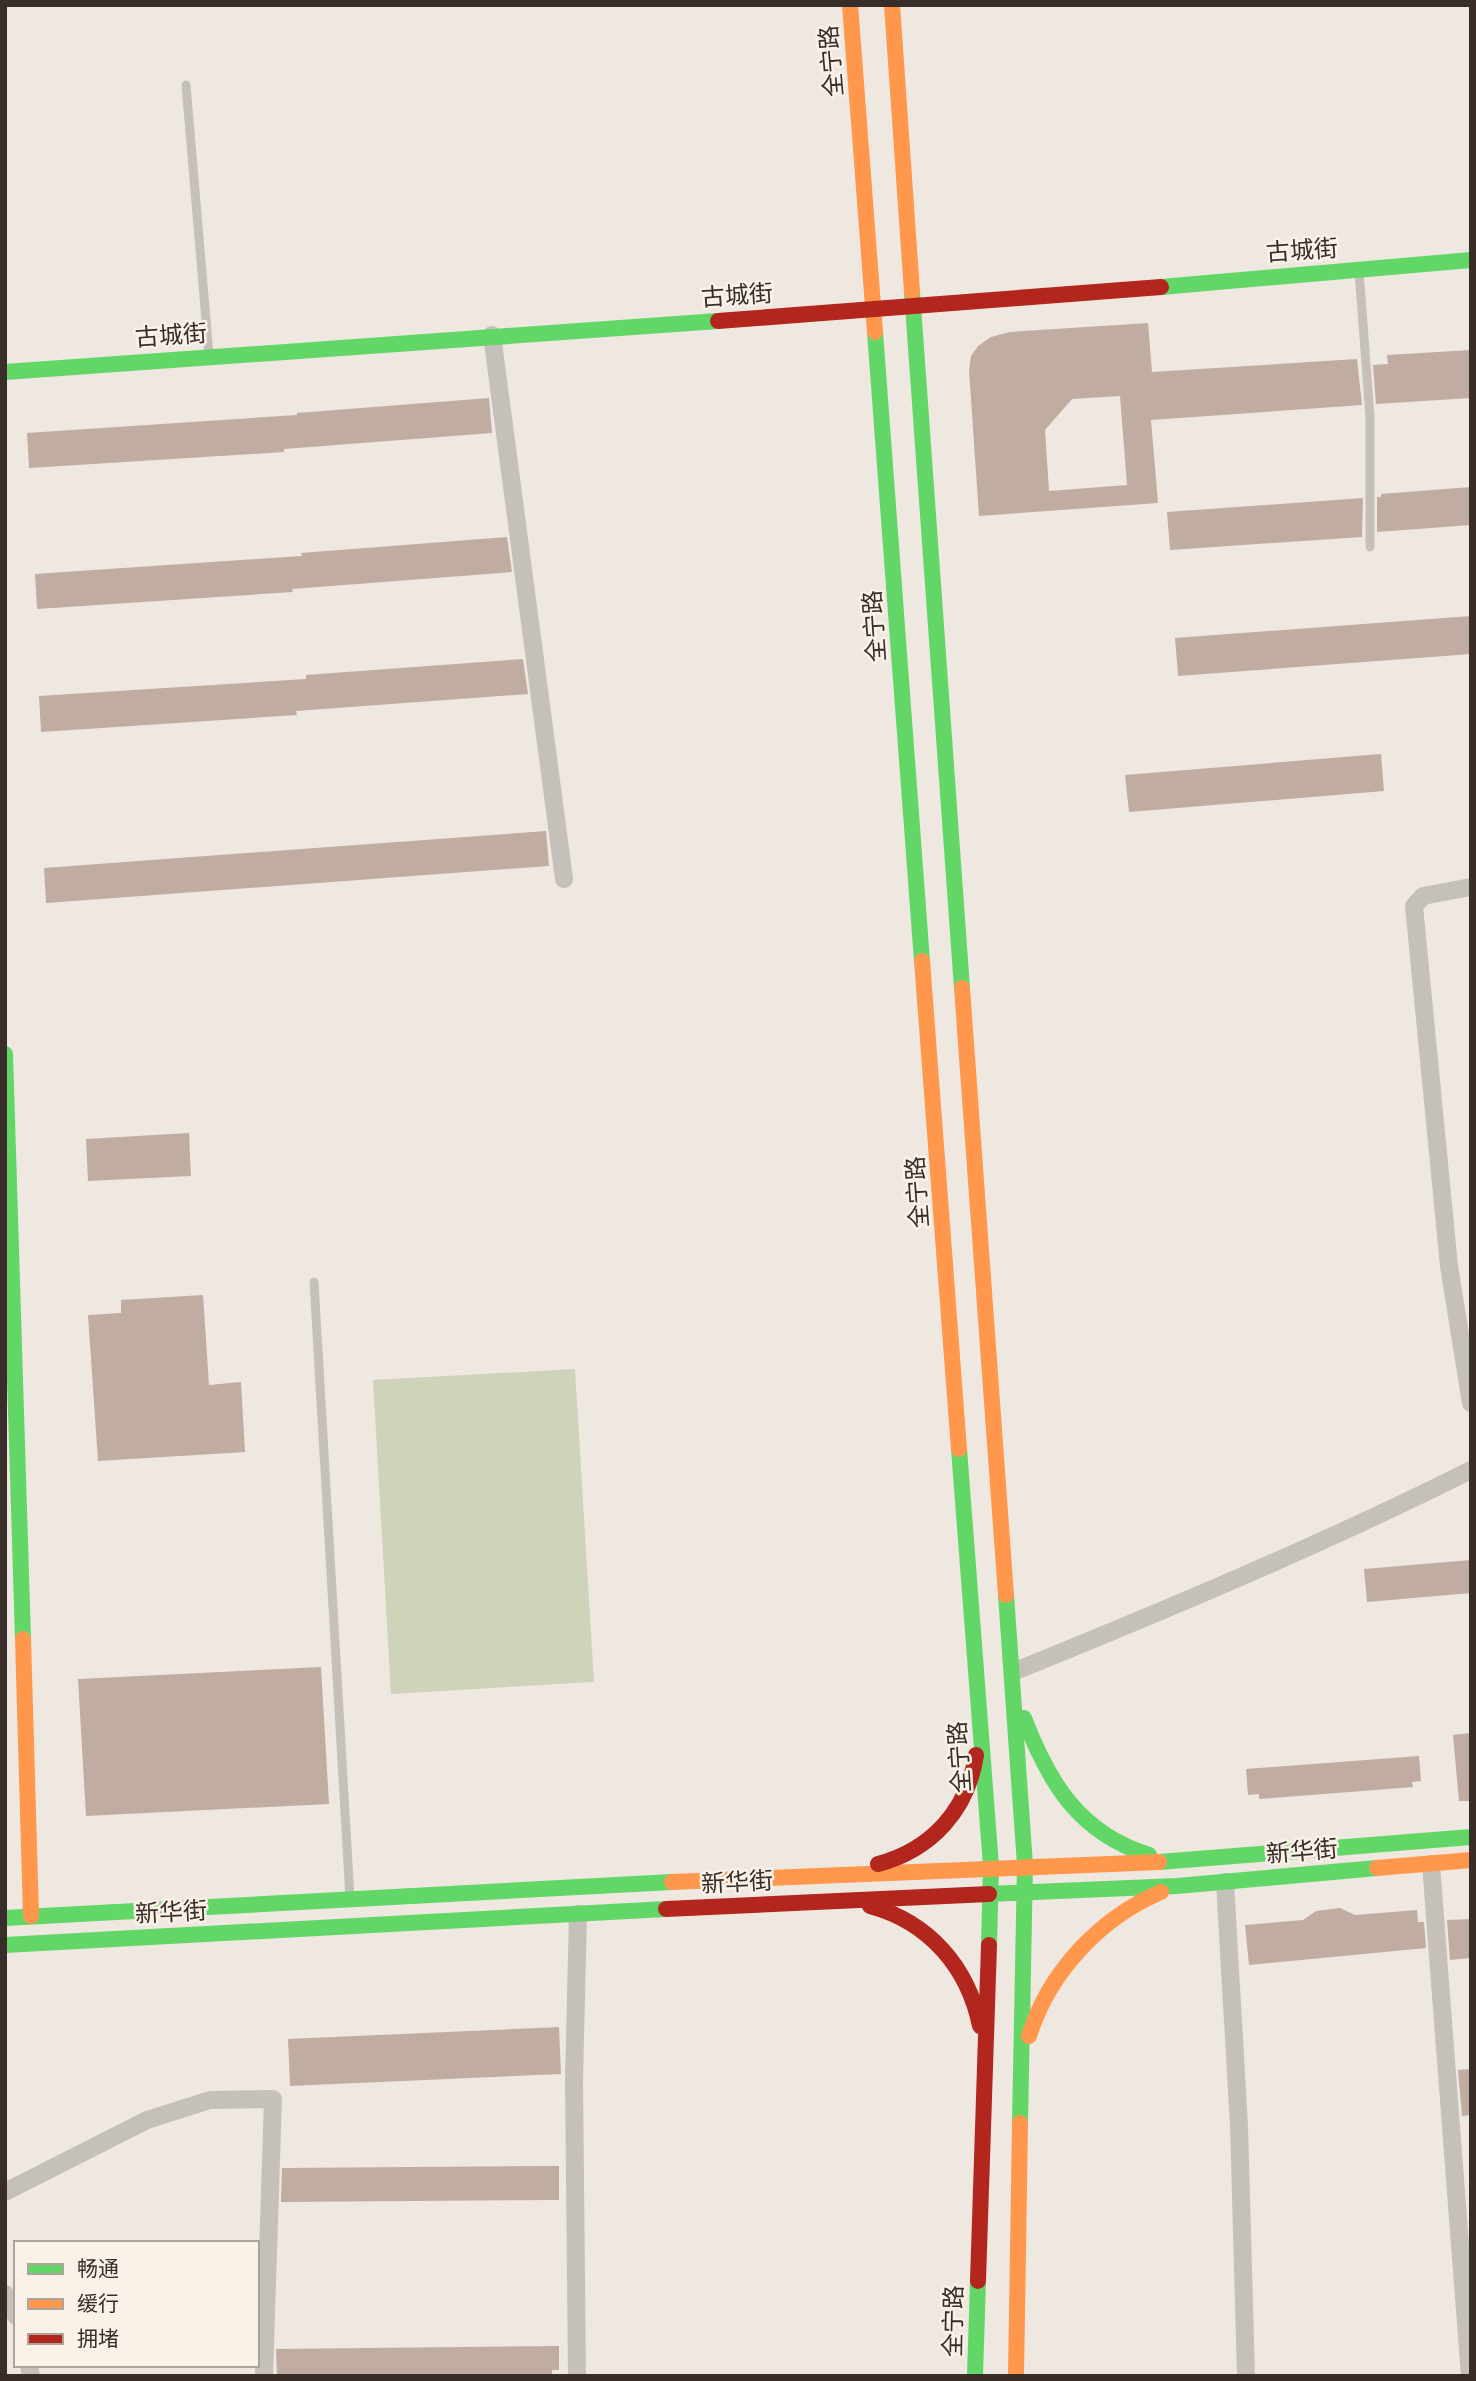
<svg xmlns="http://www.w3.org/2000/svg" width="1476" height="2381" font-family="'Source Sans 3','Noto Sans SC',sans-serif">
<style>
.green{fill:#cfd3ba}
.building{fill:#c1aca2;fill-rule:evenodd}
.lines{fill:none;stroke-linecap:round;stroke-linejoin:round}
.lane{stroke:#c6c0ba;stroke-width:9}
.street{stroke:#c6c0ba;stroke-width:18}
.fast{stroke:#63d668;stroke-width:16}
.slow{stroke:#ff974d;stroke-width:16}
.jam{stroke:#b3261e;stroke-width:16}
.labels{text-anchor:middle;dominant-baseline:central;stroke-width:5;stroke-linejoin:round;paint-order:stroke}
.street-label{font-size:24px;fill:#382d28;stroke:#faf2e8}
</style>
<rect width="100%" height="100%" fill="#eee8e1"/>
<!-- green -->
<path class="green" d="M575 1369 594 1682 391 1694 373 1380Z"/>
<!-- building -->
<path class="building" d="M1148 323 1152 372 1357 359 1362 405 1151 420 1158 503 979 516 969 370 971 356 978 346 991 337 1010 332ZM1120 396 1127 485 1049 491 1045 430 1072 399Z
M1471 350V398L1376 404 1373 365 1388 364 1387 355Z
M489 398 492 433 284 449V452L29 468 27 433 297 415V413Z
M1471 487V525L1377 532V497H1381V494Z
M1363 498 1362 537 1170 550 1167 512Z
M507 537 512 572 292 589 293 592 37 609 35 574 302 556 301 553Z
M1471 616V654L1178 676 1175 638Z
M523 659 528 694 296 711 297 715 41 732 39 696 306 679V675Z
M1381 754 1384 791 1129 812 1125 775Z
M546 831 549 866 46 903 44 868Z
M189 1133 191 1176 88 1181 86 1139Z
M203 1295 209 1385 241 1382 245 1452 98 1461 88 1315 121 1313V1300Z
M1471 1560V1593L1367 1602 1364 1569Z
M321 1667 329 1804 86 1816 78 1679Z
M1471 1733V1801H1459L1453 1735Z
M1419 1756 1421 1781 1412 1782 1413 1787 1259 1799V1794L1248 1795 1246 1769Z
M1340 1908 1355 1915 1417 1910 1418 1922H1424L1426 1948 1249 1965 1245 1925 1303 1920 1316 1911Z
M1471 1919V1958L1450 1960 1447 1920Z
M559 2027 561 2074 290 2086 288 2039Z
M1471 2069V2115L1462 2116 1458 2070Z
M559 2166V2200L281 2202 282 2168Z
M559 2346V2370H552V2376H277L276 2349Z"/>
<g class="lines">
<!-- lane -->
<path class="lane" d="M186 85 209 355
M1359 271 1370 417V547
M314 1282 350 1898"/>
<!-- street -->
<path class="street" d="M492 335 564 879
M1471 887 1423 896 1414 906 1449 1266 1471 1403
M1013 1672C1168 1609 1321 1545 1471 1470
M1431 1864 1470 2376
M1225 1882 1239 2126 1246 2376
M5 2192 147 2120 210 2100 273 2099 264 2376
M5 2294 16 2316
M29 2365 31 2376
M577 2376 574 2080 578 1914"/>
<!-- fast -->
<path class="fast" d="M1161 287 1471 260
M912 292 962 988
M875 332 922 961
M5 372 718 321
M5 1054 23 1639
M959 1449 991 1866 989 1945
M1006 1595 1025 1865 1020 2123
M1024 1718C1049 1783 1079 1833 1149 1855
M1159 1862 1471 1837
M989 1894 1177 1886 1377 1868
M5 1918 672 1882
M5 1945 666 1909
M975 2376 978 2281"/>
<!-- slow -->
<path class="slow" d="M850 5 875 332
M892 5 912 292
M922 961 959 1449
M962 988 1006 1595
M23 1639 31 1916
M1377 1868 1471 1860
M672 1882 1159 1862
M1029 2036C1049 1972 1100 1918 1161 1892
M1016 2376 1020 2123"/>
<!-- jam -->
<path class="jam" d="M718 321 1161 287
M878 1864C931 1850 968 1810 976 1755
M870 1906C929 1922 968 1967 980 2026
M666 1909 989 1894
M978 2281 989 1945"/>
</g>
<g class="labels">
<!-- street labels -->
<g class="street-label">
<text transform="translate(832 61) rotate(-95)">全宁路</text>
<text transform="translate(1302 251) rotate(-4)">古城街</text>
<text transform="translate(737 296) rotate(-4)">古城街</text>
<text transform="translate(171 336) rotate(-4)">古城街</text>
<text transform="translate(875 626) rotate(-94)">全宁路</text>
<text transform="translate(918 1192) rotate(-94)">全宁路</text>
<text transform="translate(960 1757) rotate(-94)">全宁路</text>
<text transform="translate(1302 1852) rotate(-5)">新华街</text>
<text transform="translate(737 1883) rotate(-3)">新华街</text>
<text transform="translate(171 1913) rotate(-3)">新华街</text>
<text transform="translate(954 2321) rotate(-89)">全宁路</text>
</g>
</g>
<!-- border -->
<rect width="1476" height="2381" fill="none" stroke="#382d28" stroke-width="14"/>
<!-- legend -->
<rect x="14" y="2241" width="245" height="126" fill="#faf2e8" stroke="#aca39b" stroke-width="2"/>
<rect x="28" y="2264" width="35" height="10" fill="#63d668" stroke="#aca39b" stroke-width="2"/>
<text x="77" y="2276" font-size="21" fill="#382d28">畅通</text>
<rect x="28" y="2299" width="35" height="10" fill="#ff974d" stroke="#aca39b" stroke-width="2"/>
<text x="77" y="2311" font-size="21" fill="#382d28">缓行</text>
<rect x="28" y="2334" width="35" height="10" fill="#b3261e" stroke="#aca39b" stroke-width="2"/>
<text x="77" y="2346" font-size="21" fill="#382d28">拥堵</text>
</svg>
